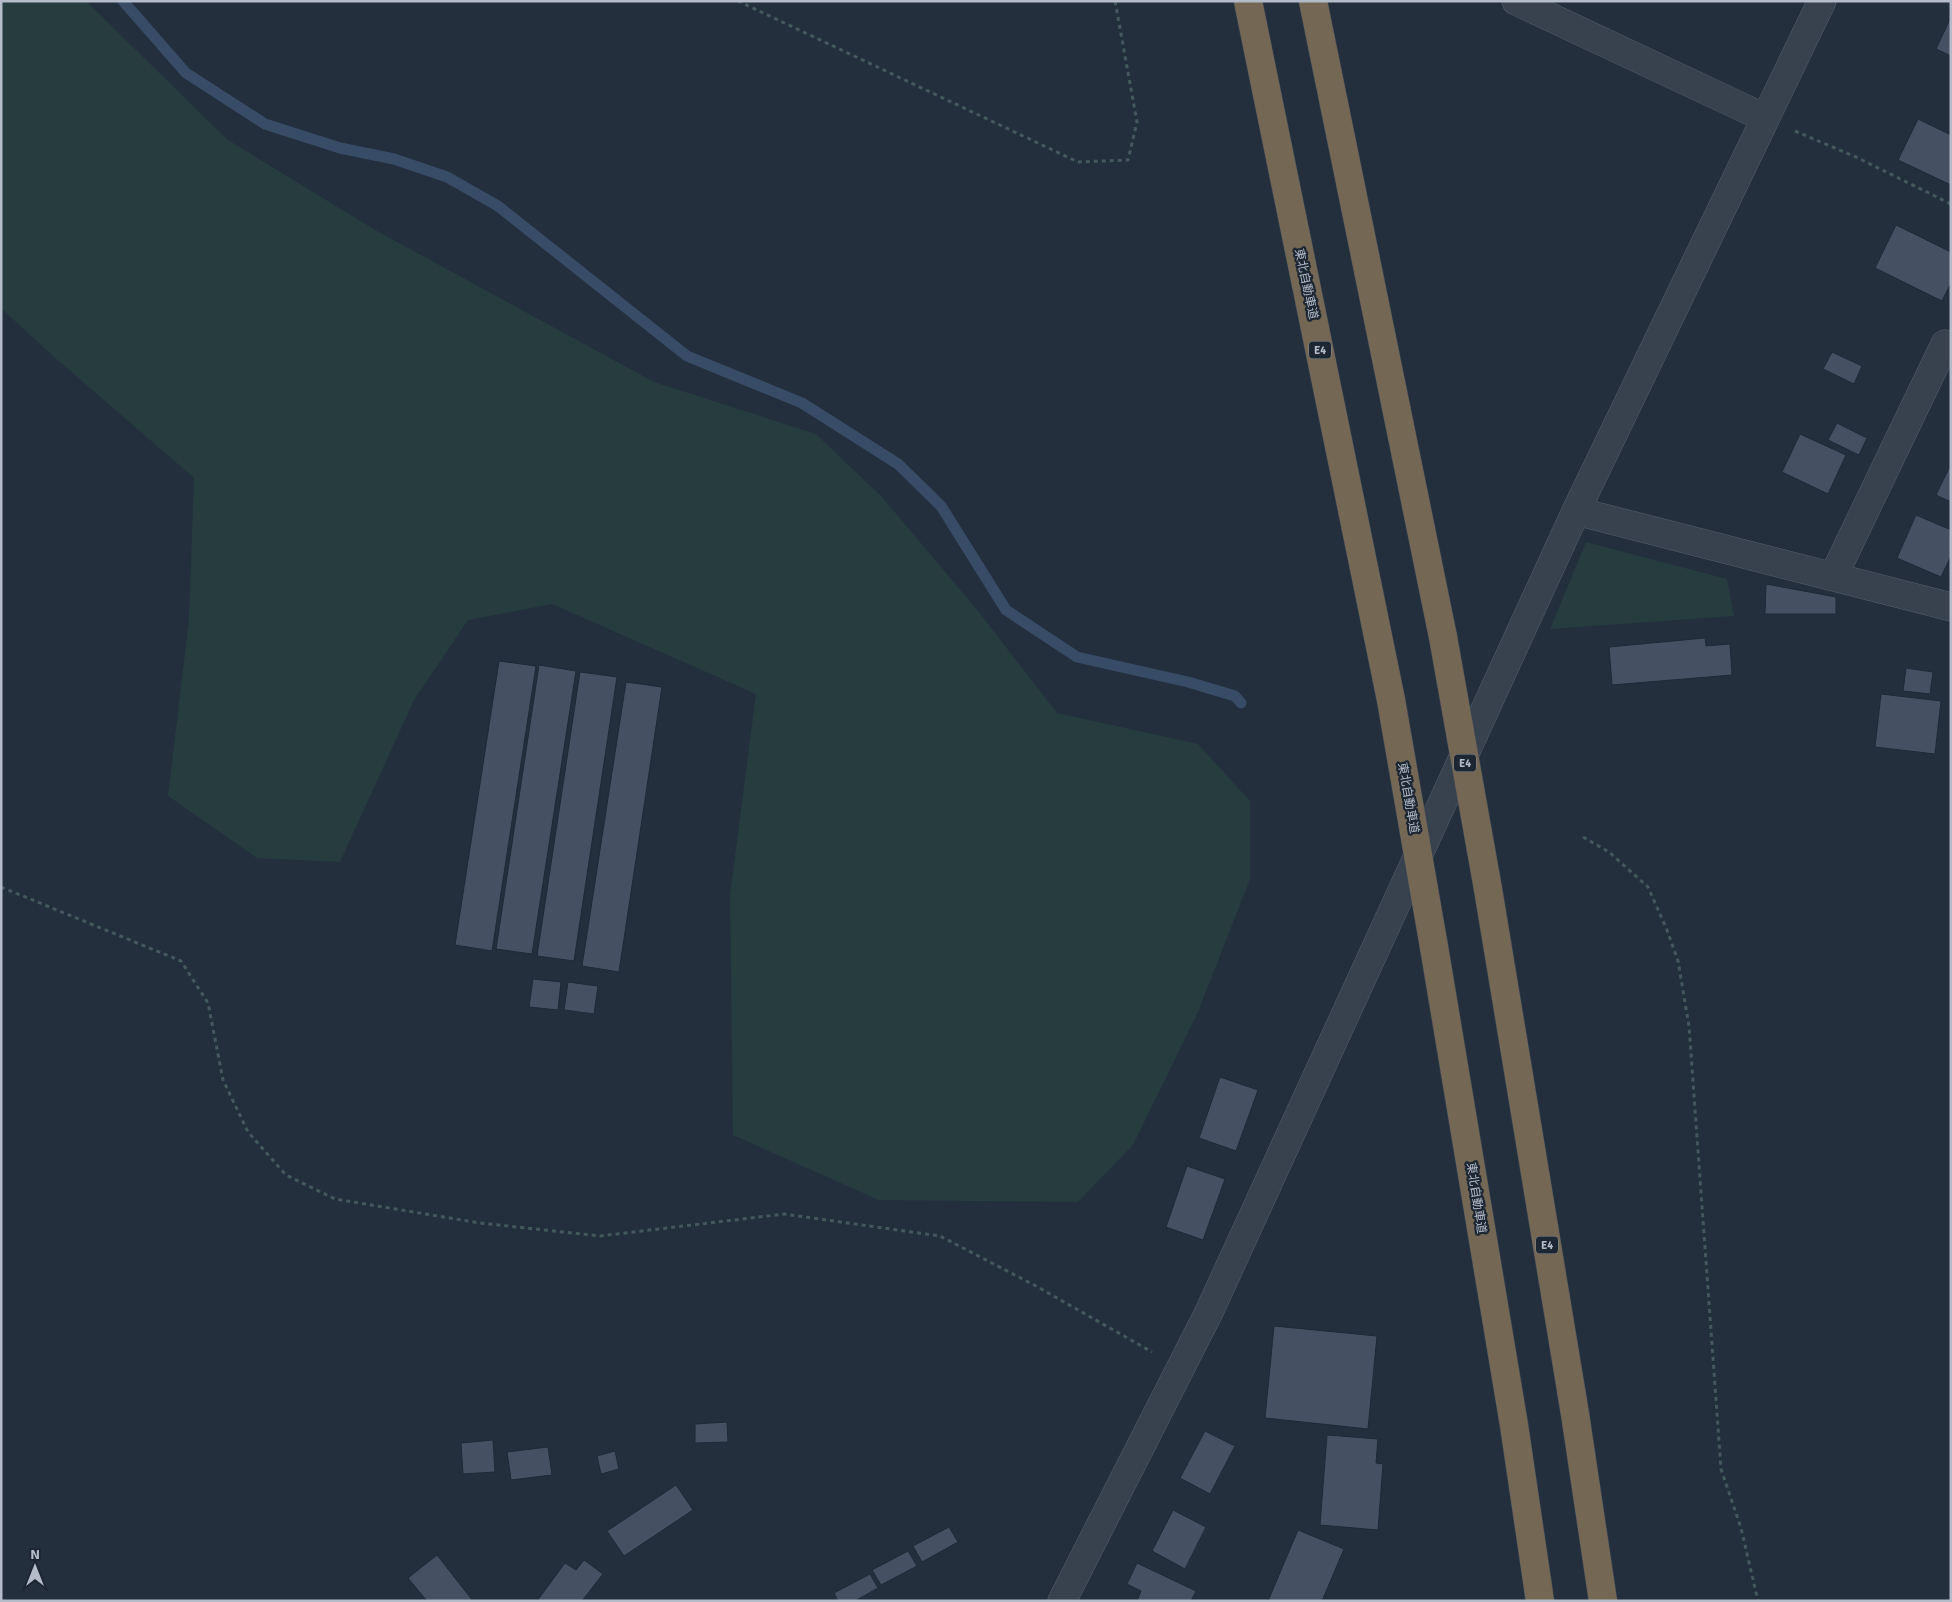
<svg xmlns="http://www.w3.org/2000/svg" width="1952" height="1602" font-family="Signika,'Noto Sans JP',sans-serif">
<style>
.green{fill:#263c3f}
.lines{fill:none;stroke-linecap:round;stroke-linejoin:round}
.stream{stroke:#394c67;stroke-width:11}
.building{fill:#455162;stroke:#1f2835}
.minor-casing{stroke:#565f6c;stroke-width:29}
.highway-casing{stroke:#434c59;stroke-width:29}
.path{stroke:#44595c;stroke-width:3;stroke-dasharray:4 4;stroke-linecap:butt}
.minor{stroke:#38414e;stroke-width:28}
.highway{stroke:#746855;stroke-width:28}
.highway-bridge-casing{stroke:#434c59;stroke-width:29;stroke-linecap:butt}
.highway-bridge{stroke:#746855;stroke-width:28}
.labels{text-anchor:middle;dominant-baseline:central;stroke-width:4.5;stroke-linejoin:round;paint-order:stroke}
.shield{fill:#1d2633;stroke:#878f9c;stroke-width:1}
.shield-label{font-size:11px;font-weight:bold;fill:#b4bcc9}
.street-label{font-size:12px;fill:#b4bcc9;stroke:#1d2633}
</style>
<rect width="100%" height="100%" fill="#242f3e"/>
<!-- green -->
<path class="green" d="M1 1H86L228 140 377 231 654 382 816 434 882 497 978 611 1057 713 1198 744 1250 801V879L1198 1012 1133 1145 1078 1202 879 1200 733 1135 730 895 756 694 552 604 468 620 414 700 340 862 257 858 168 796 189 619 194 478 53 356 1 308Z
M1586 542 1727 579 1734 616 1550 629Z"/>
<g class="lines">
<!-- stream -->
<path class="stream" d="M123 1 186 73 265 124 340 148 394 159 447 177 498 206 687 356 802 403 898 464 941 506 1006 610 1077 657 1188 682 1235 696 1241 703"/>
</g>
<!-- building -->
<path class="building" d="M1951 17V56L1936 49Z
M1918 119 1951 135V185L1898 160Z
M1896 225 1951 252V283L1942 301 1875 268Z
M1832 352 1862 366 1854 384 1823 369Z
M1837 423 1867 438 1859 455 1828 440Z
M1800 434 1846 455 1828 494 1782 472Z
M1951 464V502L1936 495Z
M1916 515 1951 530V556L1941 577 1897 558Z
M1766 584 1836 597V614H1765Z
M1705 638 1706 646 1730 644 1732 675 1612 685 1609 647Z
M499 661 536 666 492 951 455 945Z
M539 665 576 671 532 954 496 949Z
M1906 668 1933 672 1930 694 1903 691Z
M580 672 617 677 574 961 537 956Z
M626 682 662 687 619 972 582 966Z
M1881 694 1941 701 1935 754 1875 747Z
M533 979 561 982 558 1010 529 1007Z
M568 982 598 986 594 1014 564 1010Z
M1220 1077 1258 1090 1236 1151 1199 1138Z
M1187 1166 1225 1179 1203 1240 1166 1227Z
M1274 1326 1377 1336 1368 1429 1265 1418Z
M727 1422 728 1442 695 1443V1424Z
M1205 1431 1235 1446 1210 1494 1180 1478Z
M1327 1435 1378 1439 1376 1463 1383 1464 1378 1530 1320 1525Z
M493 1440 495 1472 463 1474 461 1443Z
M548 1447 552 1475 511 1480 507 1452Z
M615 1451 619 1469 601 1474 597 1456Z
M676 1485 693 1510 624 1556 607 1531Z
M1173 1510 1206 1527 1185 1569 1152 1551Z
M949 1527 958 1542 922 1562 913 1546Z
M1298 1530 1344 1549 1322 1601H1268Z
M908 1551 917 1566 881 1585 872 1570Z
M437 1555 473 1601H427L408 1578Z
M584 1560 603 1574 582 1601H537L565 1563 576 1570Z
M1137 1563 1196 1591 1191 1601H1137L1141 1591 1127 1584Z
M870 1574 878 1588 855 1601H838L834 1593Z"/>
<g class="lines">
<defs>
<path id="minor" d="M1516 1 1765 118
M1576 511 1951 607
M1833 577 1945 344 1951 346
M1062 1601 1209 1312 1576 511 1822 1"/>
<path id="highway" d="M1248 1 1391 700
M1313 1 1443 637
M1488 889 1575 1414 1603 1601
M1434 947 1514 1425 1540 1601"/>
</defs>
<!-- minor casing -->
<use href="#minor" class="minor-casing"/>
<!-- highway casing -->
<use href="#highway" class="highway-casing"/>
<!-- path -->
<path class="path" d="M738 1 1078 162 1128 160 1137 122 1115 1
M1795 131 1856 157 1951 204
M1583 837 1609 852 1648 887 1667 930 1678 961 1689 1026 1721 1469 1741 1528 1758 1601
M1 887 181 961 208 1003 223 1080 248 1132 286 1175 335 1199 480 1223 600 1236 784 1214 940 1236 1036 1286 1152 1352"/>
<!-- minor -->
<use href="#minor" class="minor"/>
<!-- highway -->
<use href="#highway" class="highway"/>
<defs>
<path id="highway-bridge" d="M1443 637 1488 889
M1391 700 1434 947"/>
</defs>
<!-- highway-bridge casing -->
<use href="#highway-bridge" class="highway-bridge-casing"/>
<!-- highway-bridge -->
<use href="#highway-bridge" class="highway-bridge"/>
</g>
<g class="labels">
<!-- shield labels -->
<g class="shield">
<rect x="1309" y="341.5" width="22" height="17" rx="4"/>
<rect x="1454" y="754.5" width="22" height="17" rx="4"/>
<rect x="1536" y="1236.5" width="22" height="17" rx="4"/>
</g>
<g class="shield-label">
<text x="1320" y="350">E4</text>
<text x="1465" y="763">E4</text>
<text x="1547" y="1245">E4</text>
</g>
<!-- street labels -->
<g class="street-label">
<text transform="translate(1306 284) rotate(78)">東北自動車道</text>
<text transform="translate(1408 798) rotate(80)">東北自動車道</text>
<text transform="translate(1476 1198) rotate(81)">東北自動車道</text>
</g>
</g>
<!-- border -->
<rect width="1952" height="1602" fill="none" stroke="#b4bcc9" stroke-width="5"/>
<!-- north arrow -->
<g transform="translate(35 1567)" stroke="#1d2633" stroke-width="4" paint-order="stroke">
<path d="M0-4L9 19L0 12L-9 19Z" fill="#b4bcc9"/>
<text y="-8" font-size="14" font-weight="bold" text-anchor="middle" fill="#b4bcc9">N</text>
</g>
</svg>
